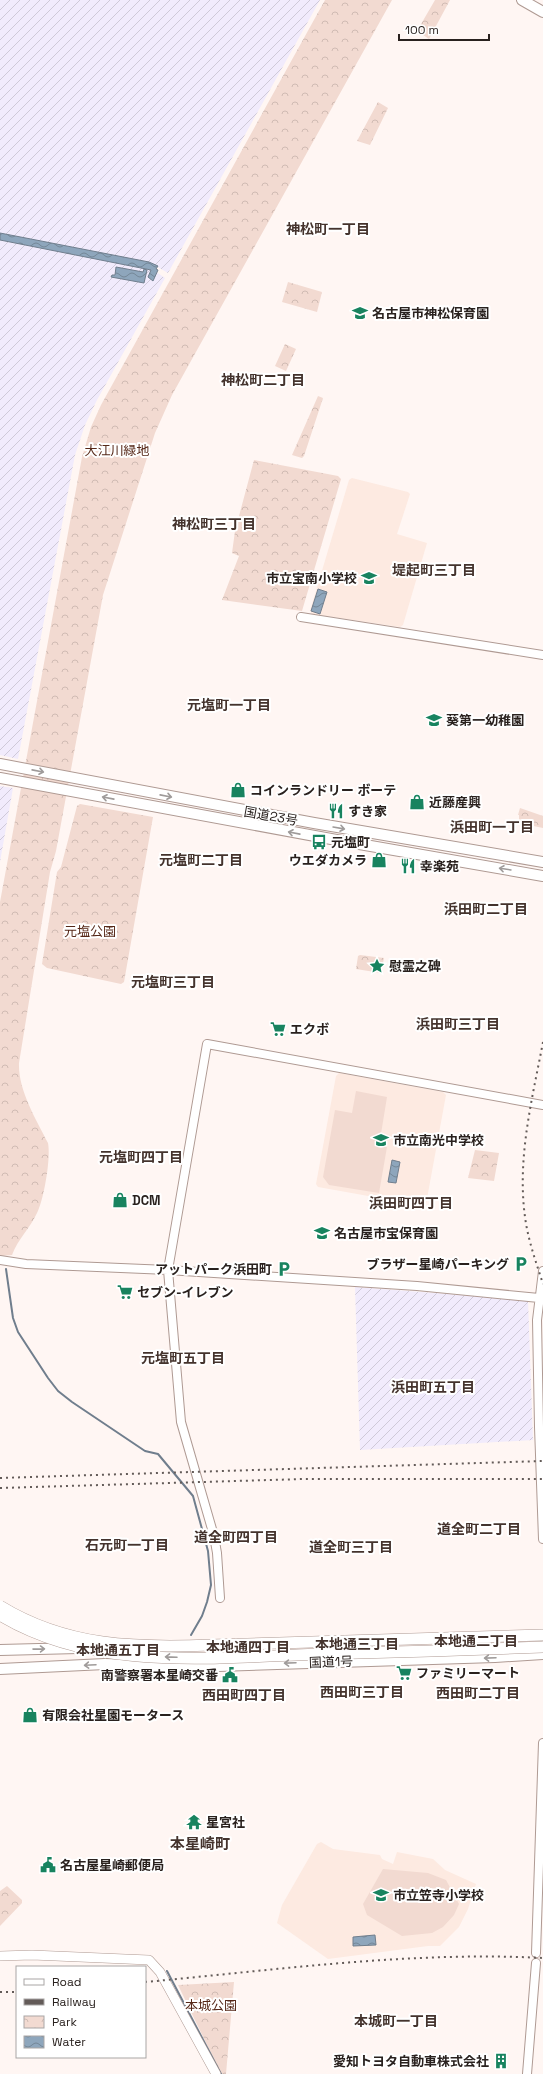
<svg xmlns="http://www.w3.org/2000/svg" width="543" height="2074" font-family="'Space Grotesk','Noto Sans JP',sans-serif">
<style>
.industrial{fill:url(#industrial-furrows)}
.education{fill:#fdeae1}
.grass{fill:#f2dad1}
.park{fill:url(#park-crowns)}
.water{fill:url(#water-waves);stroke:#707e8d}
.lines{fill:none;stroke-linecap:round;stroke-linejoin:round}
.stream{stroke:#707e8d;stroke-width:2}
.tertiary-casing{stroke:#af9a93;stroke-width:10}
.secondary-casing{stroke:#af9a93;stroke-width:10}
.trunk-casing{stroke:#af9a93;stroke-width:12}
.motorway-casing{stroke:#af9a93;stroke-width:12}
.tertiary{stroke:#fff;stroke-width:8}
.secondary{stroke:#fff;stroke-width:9}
.trunk{stroke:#fff;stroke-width:10}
.motorway{stroke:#fff;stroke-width:11}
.rail{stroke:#635b58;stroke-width:2;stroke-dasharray:2 4;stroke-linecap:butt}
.motorway-bridge-casing{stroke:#af9a93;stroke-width:12;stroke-linecap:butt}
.motorway-bridge{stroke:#fff;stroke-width:11}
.oneway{stroke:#9f9b9a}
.labels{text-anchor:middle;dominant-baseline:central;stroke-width:4;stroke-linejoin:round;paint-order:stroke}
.poi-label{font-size:13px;font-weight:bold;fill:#29211e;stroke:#fff;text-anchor:start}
.park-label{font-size:13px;fill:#562818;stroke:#fff}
.street-label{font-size:13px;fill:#29211e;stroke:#fff}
.neighbourhood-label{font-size:14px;font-weight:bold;fill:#44332d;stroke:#fff}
.quarter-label{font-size:15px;font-weight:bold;fill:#44332d;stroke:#fff}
</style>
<defs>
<pattern id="industrial-furrows" width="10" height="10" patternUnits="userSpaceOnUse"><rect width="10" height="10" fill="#f1ebfc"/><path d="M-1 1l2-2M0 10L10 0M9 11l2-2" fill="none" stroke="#cfc9d8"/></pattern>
<pattern id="park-crowns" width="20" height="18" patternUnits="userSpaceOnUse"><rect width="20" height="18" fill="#f2dad1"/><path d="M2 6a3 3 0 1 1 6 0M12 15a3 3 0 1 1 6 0" fill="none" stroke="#d0bbb3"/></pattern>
<pattern id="water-waves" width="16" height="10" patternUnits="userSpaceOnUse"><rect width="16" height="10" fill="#8ea6bc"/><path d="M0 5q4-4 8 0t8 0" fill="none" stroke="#748798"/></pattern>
</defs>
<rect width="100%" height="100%" fill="#fff6f3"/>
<!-- industrial -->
<path class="industrial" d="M0 0H320L168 273 151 263 0 235Z
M0 240 152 269 165 278 97 400 85 425 75 455 18 759 0 755Z
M0 786 13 788 0 862Z
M355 1287 528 1300 533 1440 360 1450Z"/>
<!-- education -->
<path class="education" d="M352 478 408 492 410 494 397 534 427 543 403 625 400 627 312 614 310 611 349 480Z
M339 1073 443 1092 446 1095 426 1204 424 1206 318 1187 316 1184 336 1076Z
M321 1842 333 1849 380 1855 382 1859 393 1864 397 1852 433 1859 445 1870 476 1884 468 1909 459 1927 440 1946H428L328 1959 277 1923 282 1905 317 1844Z"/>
<!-- grass -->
<path class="grass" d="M356 1091 387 1097 379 1146 387 1147 379 1193 329 1185 323 1177 335 1110 352 1113Z
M383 1869 428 1873 446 1880 459 1904 454 1915 443 1927 432 1933 402 1936 367 1915 363 1904Z"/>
<!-- park -->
<path class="park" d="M325 0H392L172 395 155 433 103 595 56 851 50 872 19 1063C18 1090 36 1119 48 1143 51 1158 44 1199 37 1213 30 1228 18 1239 12 1255L0 1256V902L82 457 91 427 101 405Z
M435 0H450L429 39 417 31Z
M378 102 388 108 370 145 357 141Z
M288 282 322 292 317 312 282 302Z
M285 344 296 349 286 371 275 366Z
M318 396 323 398 304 456 302 458 292 455Z
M254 460 338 476 341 479 302 611 222 600 239 556 232 553 235 531Z
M80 804 153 817 124 982 121 984 47 968 42 964 57 872 61 867 77 806Z
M520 808 543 816V828L519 823V815H518Z
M360 955 384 958 381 973 356 969 358 956Z
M475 1150 499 1153 494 1181 468 1178Z
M7 1886 22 1900V1903L0 1926V1891Z
M234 1982 226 2074H221L178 1985Z"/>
<!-- water -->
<path class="water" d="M0 233 149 262 158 266 156 269 158 270 153 281 148 277 151 270 0 240Z
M116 267 143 272 144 269 147 270 144 283 111 277 112 275H115Z
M318 589 327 592 320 614 311 611Z
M392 1160 400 1162 396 1183 388 1182Z
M375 1935 376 1945 353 1946V1937Z"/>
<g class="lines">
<!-- stream -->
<path class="stream" d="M6 1269 13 1318 18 1332 48 1378 58 1391 72 1402 145 1451 158 1454 193 1496 208 1551 211 1585 207 1602 202 1616 191 1635
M167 1971 221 2074"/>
<defs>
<path id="tertiary" d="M301 617 543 655
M0 1260 26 1264 168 1270 417 1286 539 1298
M543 1271 537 1320 539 1427 543 1539
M220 1598 217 1553 214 1536 181 1422 168 1270 207 1044 543 1105
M536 1953 543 1743
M527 2074 536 1963"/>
<path id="secondary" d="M0 1956 32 1955 149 1960 160 1972 216 2074"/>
<path id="trunk" d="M522 0 543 12
M0 764 314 823 543 862
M0 778 342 841 543 876
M0 1650 78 1648
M0 1669 105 1664 188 1667 495 1657 543 1654"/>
<path id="motorway" d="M211 1645 543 1635"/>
</defs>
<!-- tertiary casing -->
<use href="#tertiary" class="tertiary-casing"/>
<!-- secondary casing -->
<use href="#secondary" class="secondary-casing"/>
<!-- trunk casing -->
<use href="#trunk" class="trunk-casing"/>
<!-- motorway casing -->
<use href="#motorway" class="motorway-casing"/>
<!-- tertiary -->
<use href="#tertiary" class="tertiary"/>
<!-- secondary -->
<use href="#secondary" class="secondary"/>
<!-- trunk -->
<use href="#trunk" class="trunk"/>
<!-- motorway -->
<use href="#motorway" class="motorway"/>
<!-- rail -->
<path class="rail" d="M543 1042C532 1100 517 1158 525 1217 528 1240 536 1262 543 1284
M0 1478 543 1461
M0 1488 303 1479H543
M145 1982C277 1970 410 1951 543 1958
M0 1992H17"/>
<defs>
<path id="motorway-bridge" d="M0 1606C67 1647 136 1648 211 1645
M0 1615C96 1673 215 1657 322 1654 396 1652 469 1650 543 1647"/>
</defs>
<!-- motorway-bridge casing -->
<use href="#motorway-bridge" class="motorway-bridge-casing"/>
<!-- motorway-bridge -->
<use href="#motorway-bridge" class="motorway-bridge"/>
</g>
<!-- one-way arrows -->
<defs><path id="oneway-shaft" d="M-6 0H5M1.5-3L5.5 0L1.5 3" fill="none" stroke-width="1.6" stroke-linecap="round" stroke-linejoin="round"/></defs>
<g class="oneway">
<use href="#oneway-shaft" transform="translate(38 771) rotate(11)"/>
<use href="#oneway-shaft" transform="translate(166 796) rotate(11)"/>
<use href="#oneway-shaft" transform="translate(108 798) rotate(-169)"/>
<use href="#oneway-shaft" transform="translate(339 828) rotate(10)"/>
<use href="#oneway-shaft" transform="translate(294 833) rotate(-169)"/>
<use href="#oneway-shaft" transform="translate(505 869) rotate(-171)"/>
<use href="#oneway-shaft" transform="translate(39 1649) rotate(-1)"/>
<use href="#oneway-shaft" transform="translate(171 1657) rotate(-178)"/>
<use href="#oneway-shaft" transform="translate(490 1658) rotate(178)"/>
<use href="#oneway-shaft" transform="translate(290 1663) rotate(178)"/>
<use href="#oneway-shaft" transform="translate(90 1665) rotate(177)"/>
</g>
<!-- icons -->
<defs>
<symbol id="school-bare" viewBox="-9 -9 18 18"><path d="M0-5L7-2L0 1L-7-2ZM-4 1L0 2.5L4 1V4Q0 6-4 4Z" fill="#18835f" stroke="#fff" stroke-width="2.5" paint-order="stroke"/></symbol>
<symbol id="shop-bare" viewBox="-9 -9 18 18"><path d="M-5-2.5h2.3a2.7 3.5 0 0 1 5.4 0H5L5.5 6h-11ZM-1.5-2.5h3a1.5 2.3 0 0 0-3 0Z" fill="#18835f" stroke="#fff" stroke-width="2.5" paint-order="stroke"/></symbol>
<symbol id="restaurant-bare" viewBox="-9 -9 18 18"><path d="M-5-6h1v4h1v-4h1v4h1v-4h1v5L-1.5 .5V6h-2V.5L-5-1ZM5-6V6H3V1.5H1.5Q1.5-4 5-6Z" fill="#18835f" stroke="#fff" stroke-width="2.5" paint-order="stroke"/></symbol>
<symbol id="bus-bare" viewBox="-9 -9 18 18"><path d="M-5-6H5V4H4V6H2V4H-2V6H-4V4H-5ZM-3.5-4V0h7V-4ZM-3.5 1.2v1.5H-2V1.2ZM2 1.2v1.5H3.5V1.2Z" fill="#18835f" stroke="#fff" stroke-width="2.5" paint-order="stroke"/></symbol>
<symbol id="sight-bare" viewBox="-9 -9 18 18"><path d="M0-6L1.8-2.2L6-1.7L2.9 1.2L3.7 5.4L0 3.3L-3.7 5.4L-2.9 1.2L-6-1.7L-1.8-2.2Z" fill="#18835f" stroke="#fff" stroke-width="2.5" paint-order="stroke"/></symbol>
<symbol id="supermarket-bare" viewBox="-9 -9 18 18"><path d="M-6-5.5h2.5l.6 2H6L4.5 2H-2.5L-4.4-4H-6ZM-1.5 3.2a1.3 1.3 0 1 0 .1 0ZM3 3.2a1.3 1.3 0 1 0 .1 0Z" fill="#18835f" stroke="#fff" stroke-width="2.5" paint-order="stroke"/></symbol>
<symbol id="parking-bare" viewBox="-9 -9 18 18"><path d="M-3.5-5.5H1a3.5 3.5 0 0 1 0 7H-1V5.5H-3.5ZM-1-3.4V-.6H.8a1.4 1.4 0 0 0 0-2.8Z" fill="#18835f" stroke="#fff" stroke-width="2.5" paint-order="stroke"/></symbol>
<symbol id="civic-bare" viewBox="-9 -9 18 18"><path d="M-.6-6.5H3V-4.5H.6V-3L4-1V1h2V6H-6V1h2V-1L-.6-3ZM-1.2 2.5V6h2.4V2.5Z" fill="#18835f" stroke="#fff" stroke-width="2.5" paint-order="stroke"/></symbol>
<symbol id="temple-bare" viewBox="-9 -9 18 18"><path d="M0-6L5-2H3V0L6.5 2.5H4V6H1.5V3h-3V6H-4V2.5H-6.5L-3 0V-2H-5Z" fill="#18835f" stroke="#fff" stroke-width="2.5" paint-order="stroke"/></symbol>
<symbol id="building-bare" viewBox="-9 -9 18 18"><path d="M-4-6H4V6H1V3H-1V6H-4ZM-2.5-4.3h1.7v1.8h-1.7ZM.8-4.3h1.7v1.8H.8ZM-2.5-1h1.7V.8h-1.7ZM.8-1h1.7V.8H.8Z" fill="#18835f" stroke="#fff" stroke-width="2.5" paint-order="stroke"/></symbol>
</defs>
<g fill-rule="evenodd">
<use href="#school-bare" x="349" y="302" width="22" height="22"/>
<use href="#school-bare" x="358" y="567" width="22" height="22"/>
<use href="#school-bare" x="423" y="709" width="22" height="22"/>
<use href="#shop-bare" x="227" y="779" width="22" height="22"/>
<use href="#shop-bare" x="406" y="791" width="22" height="22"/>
<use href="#restaurant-bare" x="325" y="800" width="22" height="22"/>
<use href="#bus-bare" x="308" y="831" width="22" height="22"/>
<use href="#shop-bare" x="368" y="849" width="22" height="22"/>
<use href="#restaurant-bare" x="397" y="855" width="22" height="22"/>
<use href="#sight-bare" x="366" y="955" width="22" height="22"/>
<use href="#supermarket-bare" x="267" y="1018" width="22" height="22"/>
<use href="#school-bare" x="370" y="1129" width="22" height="22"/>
<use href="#shop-bare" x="109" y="1189" width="22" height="22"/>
<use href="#school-bare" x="311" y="1222" width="22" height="22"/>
<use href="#parking-bare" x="510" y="1253" width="22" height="22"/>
<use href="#parking-bare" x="273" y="1258" width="22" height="22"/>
<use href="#supermarket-bare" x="114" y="1281" width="22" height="22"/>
<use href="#supermarket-bare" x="393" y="1662" width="22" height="22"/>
<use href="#civic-bare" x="219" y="1664" width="22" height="22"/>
<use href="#shop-bare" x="19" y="1704" width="22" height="22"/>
<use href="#temple-bare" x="183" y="1811" width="22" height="22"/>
<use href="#civic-bare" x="37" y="1854" width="22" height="22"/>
<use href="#school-bare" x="370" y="1884" width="22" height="22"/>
<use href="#building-bare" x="490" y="2050" width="22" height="22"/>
</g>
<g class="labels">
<!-- poi labels -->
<g class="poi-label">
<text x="372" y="313">名古屋市神松保育園</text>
<text x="357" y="578" text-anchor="end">市立宝南小学校</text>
<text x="446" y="720">葵第一幼稚園</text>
<text x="250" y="790">コインランドリー ボーテ</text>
<text x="429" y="802">近藤産興</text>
<text x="348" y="811">すき家</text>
<text x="331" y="842">元塩町</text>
<text x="367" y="860" text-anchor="end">ウエダカメラ</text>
<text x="420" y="866">幸楽苑</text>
<text x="389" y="966">慰霊之碑</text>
<text x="290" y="1029">エクボ</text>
<text x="393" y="1140">市立南光中学校</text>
<text x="132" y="1200">DCM</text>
<text x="334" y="1233">名古屋市宝保育園</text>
<text x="509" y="1264" text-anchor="end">ブラザー星崎パーキング</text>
<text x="272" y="1269" text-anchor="end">アットパーク浜田町</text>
<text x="137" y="1292">セブン-イレブン</text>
<text x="416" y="1673">ファミリーマート</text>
<text x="218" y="1675" text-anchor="end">南警察署本星崎交番</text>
<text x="42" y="1715">有限会社星園モータース</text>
<text x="206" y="1822">星宮社</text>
<text x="60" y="1865">名古屋星崎郵便局</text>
<text x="393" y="1895">市立笠寺小学校</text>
<text x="489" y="2061" text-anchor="end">愛知トヨタ自動車株式会社</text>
</g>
<!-- park labels -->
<g class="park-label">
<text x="117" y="450">大江川緑地</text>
<text x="90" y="931">元塩公園</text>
<text x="211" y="2005">本城公園</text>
</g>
<!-- street labels -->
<g class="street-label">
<text transform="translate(271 816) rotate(10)">国道23号</text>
<text transform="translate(331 1662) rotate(-2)">国道1号</text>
</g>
<!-- neighbourhood labels -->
<g class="neighbourhood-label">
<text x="328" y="229">神松町一丁目</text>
<text x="263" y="380">神松町二丁目</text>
<text x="214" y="524">神松町三丁目</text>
<text x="434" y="570">堤起町三丁目</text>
<text x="229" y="705">元塩町一丁目</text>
<text x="492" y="827">浜田町一丁目</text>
<text x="201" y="860">元塩町二丁目</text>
<text x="486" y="909">浜田町二丁目</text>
<text x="173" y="982">元塩町三丁目</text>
<text x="458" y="1024">浜田町三丁目</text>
<text x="141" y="1157">元塩町四丁目</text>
<text x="411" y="1203">浜田町四丁目</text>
<text x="183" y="1358">元塩町五丁目</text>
<text x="433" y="1387">浜田町五丁目</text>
<text x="479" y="1529">道全町二丁目</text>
<text x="236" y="1537">道全町四丁目</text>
<text x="127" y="1545">石元町一丁目</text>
<text x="351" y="1547">道全町三丁目</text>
<text x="476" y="1641">本地通二丁目</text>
<text x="357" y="1644">本地通三丁目</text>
<text x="248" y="1647">本地通四丁目</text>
<text x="118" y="1650">本地通五丁目</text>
<text x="362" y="1692">西田町三丁目</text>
<text x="478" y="1693">西田町二丁目</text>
<text x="244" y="1695">西田町四丁目</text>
<text x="396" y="2021">本城町一丁目</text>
</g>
<!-- quarter labels -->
<g class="quarter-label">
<text x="200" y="1843">本星崎町</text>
</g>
</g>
<!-- legend -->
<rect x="16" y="1966" width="130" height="92" fill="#ffffff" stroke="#a9a6a5"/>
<rect x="24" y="1979" width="20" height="6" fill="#ffffff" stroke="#a9a6a5"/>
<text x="52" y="1986" font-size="12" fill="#29211e">Road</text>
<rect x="24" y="1999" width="20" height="6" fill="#635b58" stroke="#a9a6a5"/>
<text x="52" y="2006" font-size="12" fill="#29211e">Railway</text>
<rect x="24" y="2016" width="20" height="12" fill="url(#park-crowns)" stroke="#a9a6a5"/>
<text x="52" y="2026" font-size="12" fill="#29211e">Park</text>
<rect x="24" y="2036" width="20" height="12" fill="url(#water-waves)" stroke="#a9a6a5"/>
<text x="52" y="2046" font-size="12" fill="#29211e">Water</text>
<!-- scale -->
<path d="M399 34v6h90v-6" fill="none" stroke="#29211e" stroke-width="2"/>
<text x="405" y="34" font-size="12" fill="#29211e" stroke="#ffffff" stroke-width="3" paint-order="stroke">100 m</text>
</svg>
